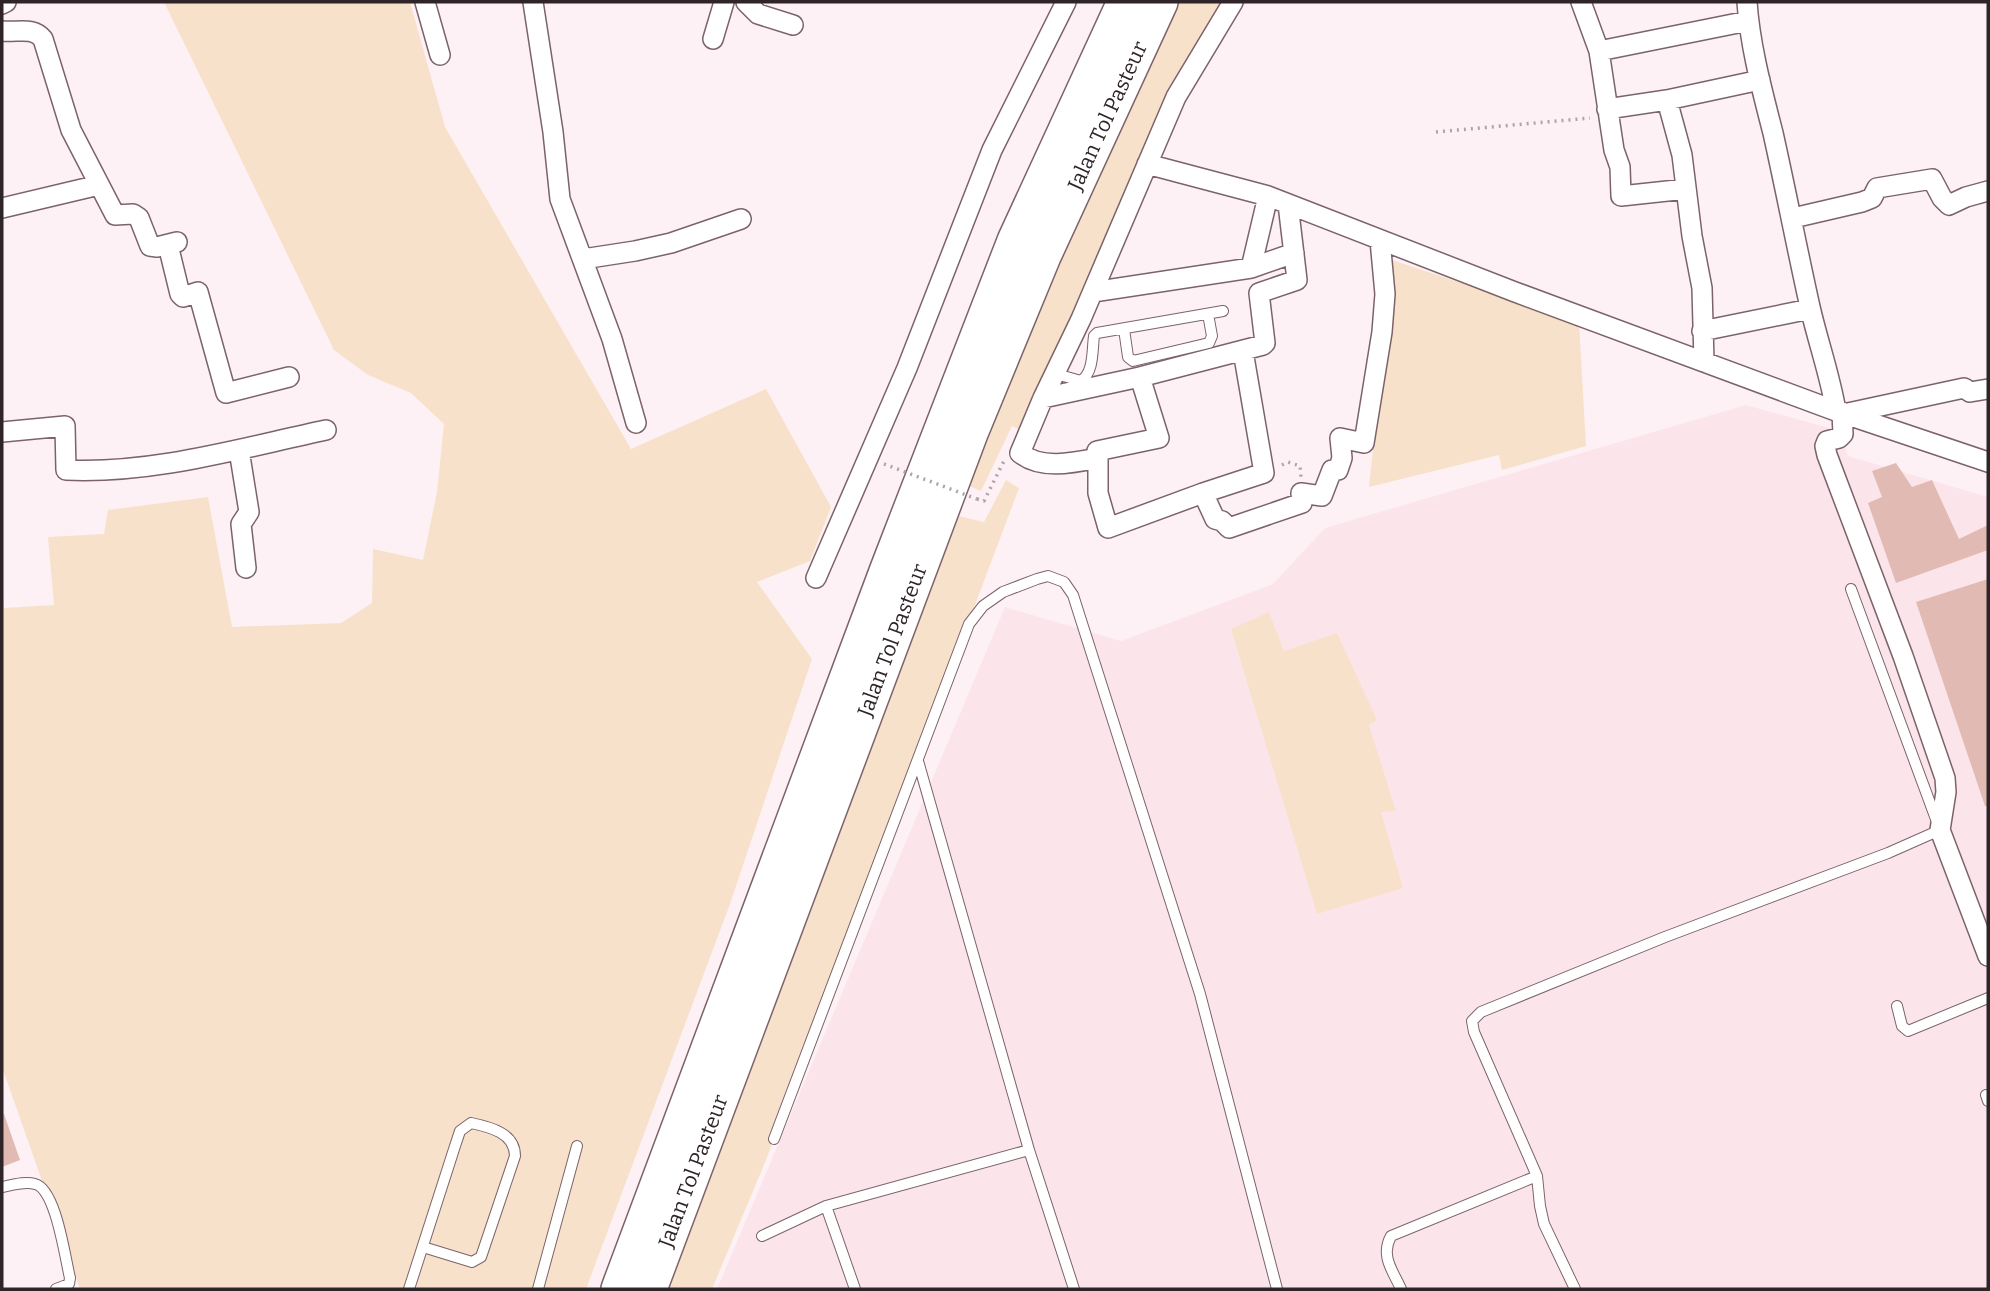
<svg xmlns="http://www.w3.org/2000/svg" width="1990" height="1291" font-family="Bitter,serif">
<style>
.built{fill:#fbe5eb}
.green{fill:#f8e1cb}
.building{fill:#e1bbb3}
.lines{fill:none;stroke-linecap:round;stroke-linejoin:round}
.lane-casing{stroke:#7b6369;stroke-width:12}
.street-casing{stroke:#7b6369;stroke-width:22}
.highway-casing{stroke:#7b6369;stroke-width:38}
.path{stroke:#aea3a6;stroke-width:3.5;stroke-dasharray:2 5;stroke-linecap:butt}
.lane{stroke:#fff;stroke-width:10}
.street{stroke:#fff;stroke-width:19}
.highway{stroke:#fff;stroke-width:35}
.path-bridge{stroke:#aea3a6;stroke-width:3.5;stroke-dasharray:2 5;stroke-linecap:butt}
.labels{text-anchor:middle;dominant-baseline:central;stroke-width:7;stroke-linejoin:round;paint-order:stroke}
.street-label{font-size:21px;fill:#2f2528;stroke:#fff}
</style>
<rect width="100%" height="100%" fill="#fdf1f5"/>
<!-- built -->
<path class="built" d="M1746 405 1840 431 1848 456 1988 497V1289H717L1005 607 1121 641 1273 584 1325 528Z"/>
<!-- green -->
<path class="green" d="M164 2H410L445 127 631 449 766 389 831 507 810 561 757 582 812 659 730 904 586 1289H80L2 1067V559L4 608 54 605 48 537 104 534 108 510 208 497 232 627 341 623 372 603 373 549 423 560 437 492 444 424 411 393 368 375 334 350Z
M1174 2H1223L1022 431 1012 426 981 491 962 483 996 401Z
M1386 258 1579 322 1586 446 1502 470 1499 455 1369 487 1389 293Z
M1006 480 1019 488 766 1160 712 1289H665L954 515 984 522Z
M1269 612 1284 651 1337 633 1377 720 1369 725 1396 811 1381 812 1403 888 1317 914 1231 629Z"/>
<!-- building -->
<path class="building" d="M1896 463 1912 487 1932 480 1959 539 1988 525V550L1896 583 1868 503 1882 497 1872 471Z
M1988 579V806H1985L1916 602Z
M2 1114H4L20 1160 2 1167Z"/>
<g class="lines">
<defs>
<path id="lane" d="M1124 329 1128 357 1133 361 1209 343 1212 336 1208 314
M1056 374 1081 381C1094 372 1092 351 1094 336L1097 333 1223 311
M918 761 1029 1150
M1897 1006 1902 1026 1908 1031 1988 998
M1986 1095 1988 1101
M774 1139 969 624 983 606 1003 592 1037 579 1048 576 1064 582 1073 595 1200 994 1277 1289
M2 1187C12 1185 25 1181 35 1184 56 1189 65 1258 70 1278L69 1284 56 1289
M826 1206 855 1289
M762 1236 826 1206 1029 1150 1074 1289
M409 1289 455 1146 460 1131 471 1123C490 1127 515 1133 515 1156L481 1257 472 1262 423 1247
M538 1289 577 1146
M1401 1289C1393 1271 1380 1256 1391 1236L1537 1176
M1575 1289 1544 1224 1540 1206 1537 1176 1474 1032 1472 1021 1481 1012 1665 937 1888 853 1940 830 1851 589"/>
<path id="street" d="M425 2 440 55
M533 2 553 132 560 199 612 339 636 423
M746 2 758 14 793 25
M1233 2 1176 97 1081 319 1043 398 1020 453C1041 470 1073 463 1098 458V493L1108 528 1203 493 1264 473 1243 351
M1581 2 1599 51 1614 150 1620 167 1621 196 1686 189
M1747 2C1750 46 1762 90 1773 133 1786 191 1797 249 1810 307 1818 342 1830 375 1836 411
M2 4 6 2
M2 31C16 33 33 26 43 39L71 130 115 215 133 214 139 218 150 246 157 247 177 242
M713 39 724 2
M1599 51 1748 21
M1667 100 1682 155 1692 236 1702 288 1704 362
M1607 109 1667 100 1760 80
M1147 164 1268 196 1515 292 1836 411 1988 462
M2 208 99 185
M1793 218 1862 202 1872 198 1877 188 1932 179 1942 198 1949 205 1966 197 1988 191
M168 245 180 294 183 297 198 292 226 393 289 377
M583 259 635 251 671 243 741 219
M1251 268 1268 196
M1093 292 1251 268 1294 253
M1702 331 1810 309
M1043 398 1140 377 1263 345 1265 343 1259 293 1297 280 1288 204
M1842 412 1843 434 1839 438 1827 441 1825 446 1827 455 1903 656 1945 778 1946 792 1940 830 1988 956
M1848 413 1964 388 1970 392 1988 389
M2 432 65 426 66 470C154 474 241 448 326 430
M239 450 249 512 241 524 246 568
M1098 458 1097 451 1159 438 1140 377
M1203 493 1215 519 1222 521 1229 528 1302 503 1301 493 1322 496 1332 470H1338L1342 458 1340 438 1364 443 1382 332 1385 294 1380 240
M816 578 907 368 992 150 1066 2"/>
<g id="highway">
<path d="M619 1289 888 569 1015 241 1125 2"/>
<path id="s1" d="M649 1289 970 433 1043 256 1160 2"/>
</g>
</defs>
<!-- lane casing -->
<use href="#lane" class="lane-casing"/>
<!-- street casing -->
<use href="#street" class="street-casing"/>
<!-- highway casing -->
<use href="#highway" class="highway-casing"/>
<!-- path -->
<path class="path" d="M1436 132 1590 118
M1282 465 1288 462 1300 466 1301 477
M977 499 984 501 1005 459"/>
<!-- lane -->
<use href="#lane" class="lane"/>
<!-- street -->
<use href="#street" class="street"/>
<!-- highway -->
<use href="#highway" class="highway"/>
<!-- path-bridge -->
<path class="path-bridge" d="M884 464 977 499"/>
</g>
<g class="labels">
<!-- street labels -->
<g class="street-label">
<text stroke="none"><textPath href="#s1" startOffset="1260">Jalan Tol Pasteur</textPath></text>
<text stroke="none"><textPath href="#s1" startOffset="693">Jalan Tol Pasteur</textPath></text>
<text stroke="none"><textPath href="#s1" startOffset="126">Jalan Tol Pasteur</textPath></text>
</g>
</g>
<!-- border -->
<rect width="1990" height="1291" fill="none" stroke="#2f2528" stroke-width="7"/>
</svg>
